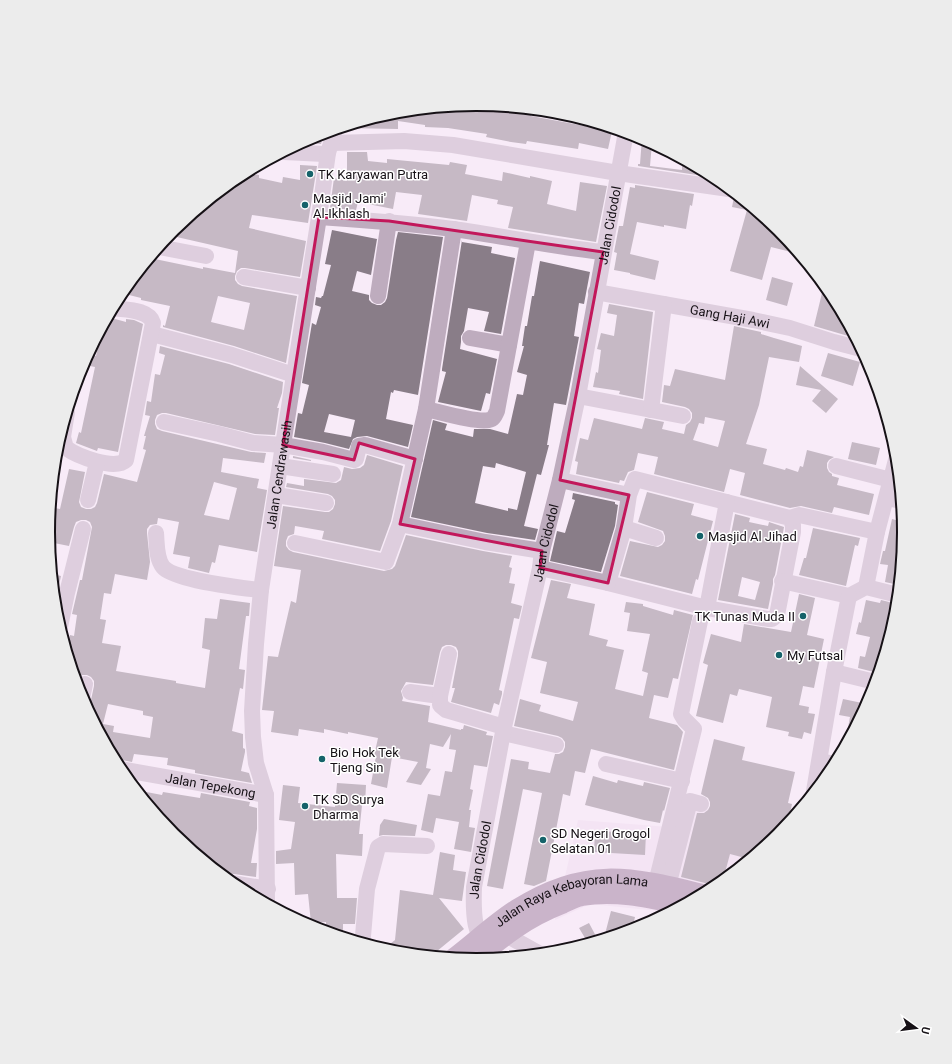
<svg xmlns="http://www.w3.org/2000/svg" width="952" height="1064" font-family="Roboto,sans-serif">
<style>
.built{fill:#efdcef}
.building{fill:#897d88;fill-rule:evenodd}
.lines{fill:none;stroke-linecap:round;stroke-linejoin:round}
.minor{stroke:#beacbe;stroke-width:16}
.major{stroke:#937293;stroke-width:20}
.marked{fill:none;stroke:#c2185b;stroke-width:3;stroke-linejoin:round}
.poi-dot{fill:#15636a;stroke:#fff;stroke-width:1.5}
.labels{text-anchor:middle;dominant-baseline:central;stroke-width:3;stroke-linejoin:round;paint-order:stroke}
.poi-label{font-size:13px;fill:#161116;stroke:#fff;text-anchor:start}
.street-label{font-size:13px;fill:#161116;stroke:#fff}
.rim{fill:none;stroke:#161116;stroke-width:2}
</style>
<rect width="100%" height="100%" fill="#f8ebf8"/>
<!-- built -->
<path class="built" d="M686 805 786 825 778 835 714 888 668 912 590 904 555 920 578 820 682 828Z"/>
<!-- building -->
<path class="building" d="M476 104 501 106 531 112V116L612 131 608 149 579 143 578 149 527 141 526 144 511 142 486 137 487 134 448 128 425 127V125L398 121V129L345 128V127L393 112Z
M324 133 321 144 300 143 312 136Z
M642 138 652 143 650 166 682 170V159L698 168 697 175 638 166V164H640Z
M347 152H367L368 161 387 163V159L449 165 450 162 467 165 465 174 502 181 503 172 530 178V176L552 181 547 204 576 211 580 182 607 186 596 242 508 228 513 207 497 204 498 200 472 195 467 221 418 214 422 195 396 192 393 209 358 202 356 210 330 208 334 178 347 181Z
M300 165 317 166 308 223 252 215 249 228 306 241 300 277 245 268H241L237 271 235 276V280L238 284 242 286 297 296 286 363 234 346 163 327V325L165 326 170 306 141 300V298L121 293 150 258 203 269V267L235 273 238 251 168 235 174 229 238 176 245 172 259 175V178L282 183 283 177 300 180ZM218 296 250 303 244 330 211 322Z
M635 185 694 194 692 206 690 205 686 229 664 225V227L637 222 630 254 659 261 655 280 630 274V273L614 270 617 253 614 252 619 226H623L630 187 635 188Z
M736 195 779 229 799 254 771 247 762 280 730 271 747 210 732 207 734 197Z
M332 230 377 239 371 275 357 271 352 291 369 295V300L372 303 377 305H381L385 302 387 298 396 240 398 232 443 237 418 395 394 390 393 393 391 392 386 419 413 425 408 447 367 436 357 437 353 439 349 449 325 443 294 437 298 413 302 414 309 385 302 383 312 323 316 325 321 307 315 305 316 297 321 298 322 296H323L331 265 325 264ZM329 414 355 420 351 437 324 432Z
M462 240V242L492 247 491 253 515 258 501 334 484 331 489 312 468 308 464 331 461 336V342L460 349 497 359 490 394 486 393 481 411 438 402 446 372 442 371V369Z
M540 261 590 272 584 304 579 303 574 336 579 337 566 405 554 403 547 445H549L541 475 537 474 524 526 538 529 535 540 487 533 411 517 433 420 447 424 445 430 473 437 474 429H490L508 434 517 394 523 395 527 375 517 372 524 346H522L525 326H527L532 296H534ZM496 463 526 472 517 510 508 508V511L475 503 483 466 495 468Z
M772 277 793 283 787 306 766 300Z
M822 293 832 295 855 338 814 326Z
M609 304 653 312 643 399 619 394 620 391 593 387 596 372 598 373 601 350 597 349 601 333 614 336 617 315 607 313Z
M108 317 126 322V319L134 320 143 324 118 452 98 448 97 451 76 443 79 432 81 433 95 367 90 366 92 355 96 356 102 328Z
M734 326 761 332V334L774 338 802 346 799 362 769 357 759 405 746 444 767 449 763 464 785 470 786 468 798 472 800 466 803 467 807 450 834 457 829 460 827 463V468L829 472 832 474V476L839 478 837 485 874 494 869 515 834 507 832 513 801 506 790 508 740 495 745 473 730 469 724 492 654 474 658 457 638 453 634 470 628 472 624 481 620 480 619 483 576 474 578 462 575 461 580 438 588 440 594 418 642 429 645 418 664 422 662 429 684 434 686 425 690 422 692 418V413L689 409 685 407 662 402 664 385 670 386 675 369 725 380ZM705 417 725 421 718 447 693 440 699 423 704 424Z
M160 346 229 364 283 382 282 393 277 408H279L275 435 255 434 166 413H162L157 415 155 420V424L157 429 162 431 251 452 266 453 264 463 223 458 221 472 259 479 257 488 267 490 257 552 219 545 215 563 212 562 209 573 188 568 190 557 173 554 179 522 158 518 157 524 150 525 147 529V533L150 562 147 580 115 574 111 594 104 593 100 619 106 620 102 643 121 646 116 671 176 681V683L205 688 210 650 202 648 205 618 217 619 220 599 250 603 249 616H246L239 669 245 670 243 689 240 688 232 731 243 734V748L245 749V752L241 771 249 773 252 783 195 773V770L167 765 168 758 134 754 132 762 122 760 115 761 86 706 91 700 94 686V681L91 677 87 675H82L76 681 67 650 70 635 74 636 77 615 72 614 80 580H82L92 527 90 522 86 520H81L76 522 74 527 69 546 49 542 48 532 50 507 60 509 69 469 85 472 79 502 81 507 86 509H91L95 507 97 503 104 474 137 482 146 450 143 449 146 436H144L150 416 145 415 147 401 151 402 155 374 160 375 165 355 159 353ZM214 482 237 488 229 520 204 515ZM108 704 143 711V715L153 717 150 738 113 732 114 726 103 724Z
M828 353 860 362 853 386 821 376Z
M800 366 838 399 826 413 812 401 821 390 796 385Z
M852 442 880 448 876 465 848 459Z
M367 455 403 466 391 521 380 551 322 539 324 531 295 526 294 534 288 536 286 541V546L289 550 293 552 384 571 392 569 395 566 406 535 483 551 512 556 509 567 512 568 509 583 515 584 511 603 522 606 519 619 514 618 499 690 502 691V694L499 705 494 703 491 713 451 702 455 688H452L458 656V651L456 647 451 645H446L442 647 440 652 433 685 406 682 401 691 403 698 402 701 430 706 428 722 461 730V729H463L464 725 487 732 486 735 493 736 487 767 474 765 470 789 473 790 469 810H471L469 827 475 828 471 852 454 849 459 822 436 818 433 833 421 830 428 794 440 796 445 771 452 772 456 750 449 749 451 734 443 747 430 744 426 768 431 769 421 785 406 782 418 762 392 757 387 788 371 784 376 756H374L378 738 348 732V734L324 729V733L299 729 298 736 271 732 274 711 262 710 268 656 278 657 291 601 296 603 301 570 274 566 283 506 325 512H329L333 509 335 504V500L332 496 328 494 286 487 287 483 304 486V479L336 483 341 480 344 467 352 469 360 468 364 465Z
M293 456 311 460V461L293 458Z
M647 492 694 504 691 515 713 521 698 580 696 579 692 594 620 576 630 541 658 547 662 545 665 541V536L663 531 638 522Z
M573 493 615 502V504L618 505 615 526 601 572 550 561 557 531 565 533 575 500 572 499Z
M735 514 750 518 749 522 768 526 769 522 784 527 775 575 773 579V584L768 609 718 600ZM742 577 760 582 755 600 738 596Z
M892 519 903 522 904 532 899 585 885 582 888 565 880 564 883 551H885Z
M813 528 860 538 858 546 855 545 846 586 799 575 804 558H806Z
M52 574 61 576 55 604 54 595Z
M551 580 571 584 567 598 595 604 589 635 608 640 606 646 624 650 615 689 643 696 648 673 642 671 650 634 627 631 630 613 624 612 626 602 643 604V606L673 615 674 610 693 615 678 679 673 678 668 698 654 695 649 718 677 725 683 732 674 770 591 749 585 773 575 771 570 796 563 794 546 881 534 886 524 884 542 793 523 789 503 889 487 886 511 759 529 762 528 769 550 773 555 754H559L563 752 565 747V742L562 738 558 736 514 726 520 699 541 705 539 711 573 721 578 702 540 693 547 662 531 658Z
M799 594 815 598 807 635 824 639 814 688 803 686 799 705 809 707 808 713 815 714 811 734 804 732 802 739 788 736 789 732 766 727 772 697 739 689 737 696 730 694 723 723 696 716 708 665 703 663 711 634 741 642 744 624 791 632Z
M866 600 880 603 881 600 897 604 896 616 878 673 858 668 860 656 865 657 870 637 856 634 859 622 861 623Z
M843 699 867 704 848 739 846 738 850 717 839 715Z
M714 739 745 747 742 760 795 772 788 803 792 804 788 823 778 835 749 859 730 854 723 880 712 889 710 885 705 883 681 877 697 813H704L708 810 710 806V802L708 798 701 794Z
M593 776 617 783 618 780 643 786 644 782 670 788 664 811 663 810 660 823 644 820 585 805Z
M337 783 366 785 365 805H362L359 834H363L362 856 336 854 337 898H357L355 924H343V937L326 932V922L311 923 308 894 295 895 294 863 276 864V851L291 849 295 822 279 820 283 785 300 787 298 803 335 807Z
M136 790 162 795 163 792 200 798 201 793 250 802 249 806 257 808V829L251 863H257L256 877 234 874 220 873 173 834Z
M384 819 417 825 415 836 383 835 379 836 380 825Z
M595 831 646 833 645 855 594 852Z
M440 852 455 855 453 870 466 872 462 901 439 898 464 929 431 956 392 952 384 949 395 940 400 890 433 895Z
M611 911 635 917 632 930 604 938Z
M589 923 598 940 588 943 579 928Z"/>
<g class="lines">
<!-- minor -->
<g class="minor">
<path d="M332 143 404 141 453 145 618 173 729 189"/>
<path d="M284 152 324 154 328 153"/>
<path d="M319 217C364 220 408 223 453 229 503 236 553 247 603 252"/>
<path d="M159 247 206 256"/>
<path d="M244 277 308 288"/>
<path id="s1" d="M596 292 753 320 790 328 834 342 861 349"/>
<path d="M378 296 389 221"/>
<path d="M152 334 232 355 294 375"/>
<path d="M470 338 509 345"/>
<path d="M578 396 683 416"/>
<path d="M426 409C440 412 477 423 489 420 494 419 495 415 497 411L528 242"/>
<path d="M651 410 664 304"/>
<path d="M67 412 63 437 66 448C77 456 115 471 126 460L153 323C149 309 125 310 113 308"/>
<path d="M164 422 219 434 253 443 283 445 323 452 354 460 356 459 359 446 365 445 415 459"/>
<path d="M280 466 333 474"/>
<path d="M836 466 891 480"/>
<path d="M560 480 629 495 624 528 608 583 707 608 768 619H772L777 615 793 532V525L790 518 635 479 629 495"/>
<path d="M276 495 326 503"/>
<path d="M887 498 901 501"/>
<path d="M88 500 97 462"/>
<path d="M790 518 799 515 877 532"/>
<path d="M400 524 485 542 542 551"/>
<path d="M624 528 656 538"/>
<path d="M156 533C157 544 156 558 163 567 174 580 242 588 261 590"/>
<path d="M295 543 386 562 400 524 426 409 454 229"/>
<path d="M540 568 608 583"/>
<path d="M782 581 849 596 866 587 898 595"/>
<path d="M866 587 877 532 897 456"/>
<path d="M707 608 727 502"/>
<path d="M60 627 67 593 83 529"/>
<path d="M834 672 875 682"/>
<path d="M410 692 440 696V705L446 710 504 727"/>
<path d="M440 696 449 654"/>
<path d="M82 698 85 684"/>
<path d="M503 733 556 745"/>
<path d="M820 761 835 764"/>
<path d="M606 764 682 781"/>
<path id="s2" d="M120 769 266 795"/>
<path d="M814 791 834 672 849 596"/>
<path d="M232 883 268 889"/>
<path d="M656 883 694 729 684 719 681 714 700 621"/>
<path d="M668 886 690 801 701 804"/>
<path id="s3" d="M267 903 266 795 256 763 253 737 252 711 256 644 261 590 283 445 319 217 328 153 335 130"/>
<path d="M506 935 540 954"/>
<path d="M361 942 363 936 367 889 378 847 383 844 427 846"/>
<path id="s4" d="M494 958C473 937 473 914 474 887L504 727 540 568 542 551 560 480 578 396 626 132"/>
</g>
<!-- major -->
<g class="major">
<path id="s5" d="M454 958C475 942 495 923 517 909 585 866 629 876 702 894"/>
<path d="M475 960C504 936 526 918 562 904 568 901 575 897 582 896 615 890 649 898 681 905"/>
</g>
</g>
<!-- marked area -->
<path d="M0 0H952V1064H0ZM319 217 389 221 603 252 560 480 629 495 608 583 540 568 542 551 400 524 415 459 359 443 354 460 283 445Z" fill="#f8ebf8" fill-opacity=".55" fill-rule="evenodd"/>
<path class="marked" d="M319 217 389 221 603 252 560 480 629 495 608 583 540 568 542 551 400 524 415 459 359 443 354 460 283 445Z"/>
<!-- markers -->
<g class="poi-dot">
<circle cx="310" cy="174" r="4"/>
<circle cx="305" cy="205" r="4"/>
<circle cx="700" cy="536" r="4"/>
<circle cx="803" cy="616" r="4"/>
<circle cx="779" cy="655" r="4"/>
<circle cx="322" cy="759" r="4"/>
<circle cx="305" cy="806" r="4"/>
<circle cx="543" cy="840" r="4"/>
</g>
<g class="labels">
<!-- poi labels -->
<g class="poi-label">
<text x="318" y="174">TK Karyawan Putra</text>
<text x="313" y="198">Masjid Jami'<tspan x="313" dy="15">Al-Ikhlash</tspan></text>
<text x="708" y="536">Masjid Al Jihad</text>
<text x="795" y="616" text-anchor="end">TK Tunas Muda II</text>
<text x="787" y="655">My Futsal</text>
<text x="330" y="752">Bio Hok Tek<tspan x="330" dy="15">Tjeng Sin</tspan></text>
<text x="313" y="799">TK SD Surya<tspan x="313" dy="15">Dharma</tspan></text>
<text x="551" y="833">SD Negeri Grogol<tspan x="551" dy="15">Selatan 01</tspan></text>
</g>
<!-- street labels -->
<g class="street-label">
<text stroke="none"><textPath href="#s4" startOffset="752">Jalan Cidodol</textPath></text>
<text stroke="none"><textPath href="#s1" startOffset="136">Gang Haji Awi</textPath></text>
<text stroke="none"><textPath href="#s3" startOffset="432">Jalan Cendrawasih</textPath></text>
<text stroke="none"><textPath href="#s4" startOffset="428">Jalan Cidodol</textPath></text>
<text stroke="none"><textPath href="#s2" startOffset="92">Jalan Tepekong</textPath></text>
<text stroke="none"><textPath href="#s4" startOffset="104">Jalan Cidodol</textPath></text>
<text stroke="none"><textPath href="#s5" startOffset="136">Jalan Raya Kebayoran Lama</textPath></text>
</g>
</g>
<!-- crop -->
<path d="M0 0H952V1064H0ZM55 532a421 421 0 1 1 842 0a421 421 0 1 1-842 0Z" fill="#ececec" fill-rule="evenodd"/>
<path class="rim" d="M55 532a421 421 0 1 1 842 0a421 421 0 1 1-842 0Z"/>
<!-- north arrow -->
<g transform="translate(916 1028) rotate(104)" stroke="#ffffff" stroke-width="3" paint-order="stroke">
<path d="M0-3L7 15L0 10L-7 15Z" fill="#161116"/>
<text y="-6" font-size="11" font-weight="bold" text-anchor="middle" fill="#161116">U</text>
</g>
</svg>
